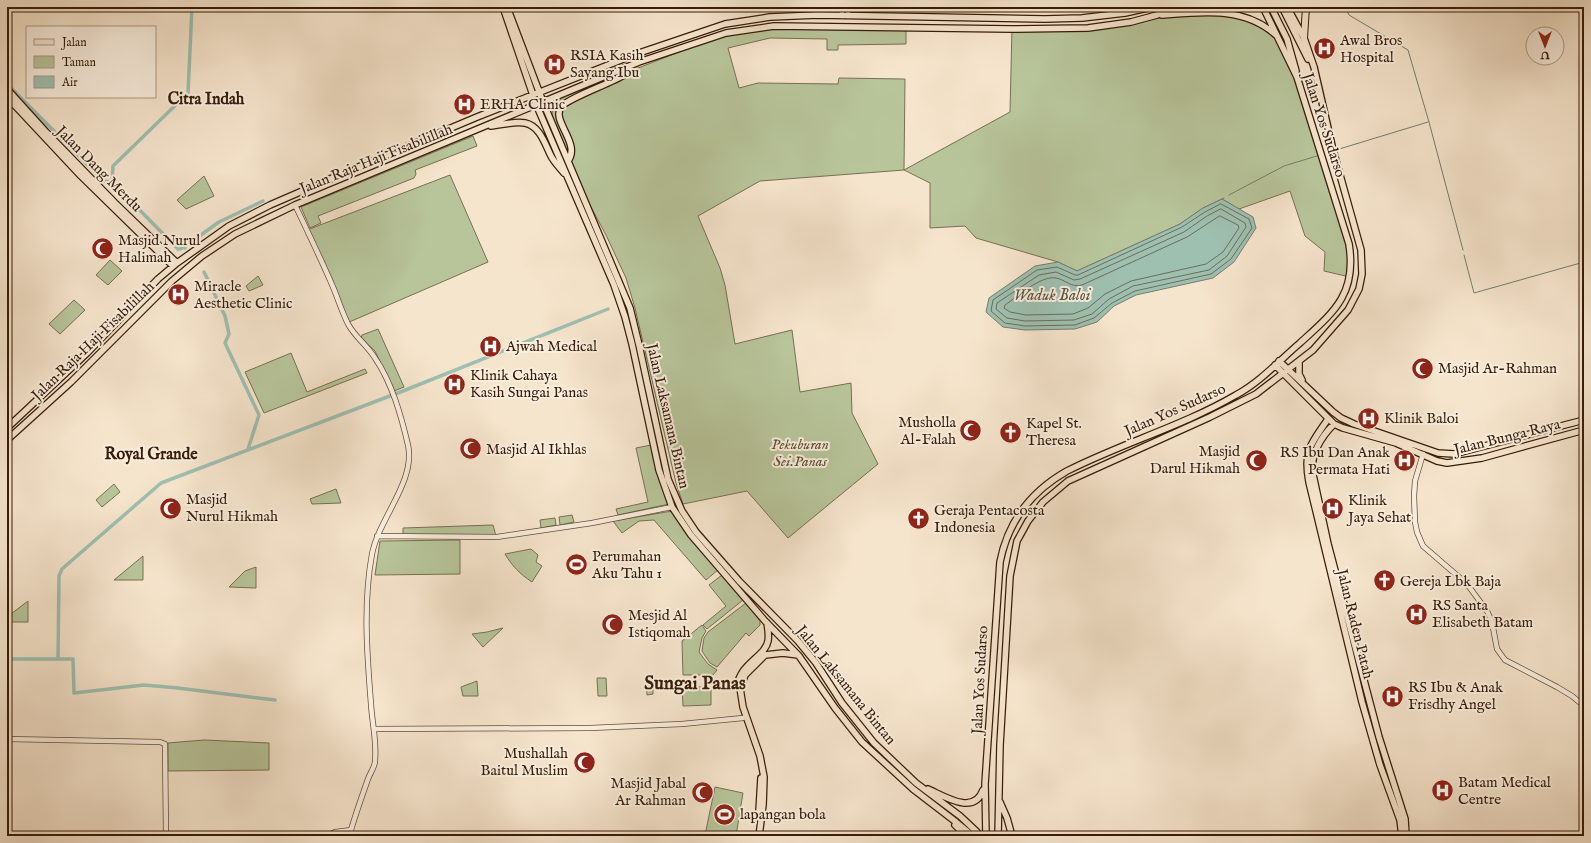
<svg xmlns="http://www.w3.org/2000/svg" width="1591" height="843" font-family="'IM FELL English',serif">
<style>
.green{fill:#b8c59b;stroke:#777052}
.water{fill:#9ec0b1;stroke:#747e6d}
.lines{fill:none;stroke-linecap:round;stroke-linejoin:round}
.shore{stroke:#6a6e5c;stroke-width:1}
.stream{stroke:#747e6d;stroke-width:1}
.canal{stroke:#9ec0b1;stroke-width:3.5}
.minor-casing{stroke:#664e39;stroke-width:6}
.major-casing{stroke:#361c08;stroke-width:8}
.highway-casing{stroke:#361c08;stroke-width:8}
.minor{stroke:#f9eede;stroke-width:4.5}
.major{stroke:#f6e5cd;stroke-width:5.5}
.highway{stroke:#f6e5cd;stroke-width:6}
.labels{text-anchor:middle;dominant-baseline:central;stroke-width:4;stroke-linejoin:round;paint-order:stroke}
.poi-label{font-size:15px;fill:#361c08;stroke:#f9eede;text-anchor:start}
.street-label{font-size:15px;fill:#361c08;stroke:#f9eede}
.park-label{font-size:15px;font-style:italic;fill:#5d4f34;stroke:#f9eede}
.neighbourhood-label{font-size:16px;font-weight:bold;fill:#361c08;stroke:#f9eede}
.water-label{font-size:16px;font-style:italic;fill:#5a5543;stroke:#f9eede}
.district-label{font-size:19px;font-weight:bold;fill:#361c08;stroke:#f9eede}
</style>
<rect width="100%" height="100%" fill="#f6e5cd"/>
<filter id="stains"><feTurbulence type="fractalNoise" baseFrequency=".005" numOctaves="4"/><feColorMatrix values="0 0 0 0 .2 0 0 0 0 .09 0 0 0 0 .02 0 0 0 .5 -.17"/></filter>
<radialGradient id="worn" r=".72"><stop offset=".6" stop-color="#630" stop-opacity="0"/><stop offset="1" stop-color="#630" stop-opacity=".3"/></radialGradient>
<!-- green -->
<path class="green" d="M1188 9C1218 9 1252 17 1275 37 1281 42 1286 50 1291 56L1349 244 1350 277 1324 271 1325 252 1305 236 1290 191 1239 209 1222 199 1203 208 1180 224 1077 271 1058 262 976 238 965 226 930 228V183L904 170 1010 112 1012 27C1051 26 1090 27 1128 21 1148 18 1168 12 1188 9Z
M906 28V44L838 45V50H827V39L770 38 728 48 739 88 758 83 838 84 839 78 905 79 904 170 760 181 698 216 720 268 725 285 735 344 792 330 800 392 851 383 852 413 878 464 788 538 747 491 683 504 676 483 635 308 626 278 606 235 578 183 551 124 553 105 564 97 725 34 749 29Z
M473 136 477 146 415 170 416 174 414 178 318 216 321 223 310 228 301 207Z
M450 175 488 262 347 323 307 230Z
M204 176 214 196 186 209 177 200Z
M110 260 122 271 108 285 96 275Z
M258 276 263 285 249 291 246 286Z
M74 300 85 310 60 334 49 324Z
M378 329 404 387 394 391 375 351 361 338 362 335Z
M291 353 307 392 365 369 367 373 264 413 245 372Z
M656 444 669 504 618 515 616 509 648 502 636 448Z
M114 484 120 492 102 507 96 500Z
M336 489 341 503 312 504 310 499Z
M672 511 719 569 706 580 654 520 639 521 622 533 613 521Z
M572 515 574 522 560 525 559 517Z
M555 518 556 525 541 528 540 520Z
M493 525 496 536H403V528Z
M460 540V574L375 575 380 541Z
M531 549 538 555 536 562 542 566 532 582C520 574 512 566 505 554Z
M143 556V580H114Z
M256 567V588L229 587 245 571Z
M722 575 743 600 707 629 703 625 726 606 709 585Z
M28 601V622H7V617Z
M746 603 760 621V625L749 636 746 633 717 667 710 663 702 651 704 638 708 632Z
M702 625 706 631 702 638 699 652 708 664 717 670 713 675H683L682 641Z
M503 628 483 647 472 634 487 632Z
M646 675H653V694L647 695Z
M597 678H606L607 696H598Z
M477 681 478 696H463L461 687Z
M682 687H711V705L683 706Z
M204 740 269 743V770L168 771V743Z
M715 787 743 793 736 836 705 835Z"/>
<!-- water -->
<path class="water" d="M1222 199 1253 217 1256 228 1234 262 1213 278 1136 295 1114 306 1097 322 1075 329 1025 330 1003 327 986 312 989 298 1035 266 1058 262 1077 271 1180 224 1203 208Z"/>
<g class="lines">
<!-- shore -->
<path class="shore" d="M1221 204 1249 219 1252 228 1231 259 1211 274 1135 291 1112 303 1094 318 1075 325 1025 326 1005 323 991 311 993 300 1037 270 1057 267 1075 275H1078L1182 227 1205 212Z
M1221 209 1245 223 1246 227 1227 256 1209 270 1133 286 1109 299 1092 314 1074 320 1025 321 1007 318 996 309 997 303 1039 275 1056 272 1074 280 1080 279 1184 232 1207 216Z
M1220 216 1238 225 1239 228 1223 252 1206 264 1131 281 1105 294 1088 308 1073 314 1026 315 1010 312 1004 308 1005 305C1017 297 1041 275 1056 278 1066 280 1071 288 1082 285L1187 237Z"/>
<!-- stream -->
<path class="stream" d="M1345 7 1349 15 1408 50 1429 122 1463 250
M1336 150 1428 122
M1229 195 1284 166 1320 155
M1222 199 1224 198
M1464 255 1474 293 1584 262"/>
<!-- canal -->
<path class="canal" d="M7 84 104 181 112 182 178 249H180L184 247
M112 182 113 166 188 93 192 7
M185 248 184 247 219 222 263 201
M204 272 225 316 229 334 225 343 259 415 248 449
M7 659H58L59 576 62 569 161 483 403 391 608 309
M58 659H73L74 693 144 685 178 688 275 700"/>
<defs>
<path id="minor" d="M842 16V7
M848 16V7
M295 205C308 232 321 259 333 287 338 299 342 312 348 324 355 337 367 345 375 358 392 383 401 415 408 445 416 481 379 518 372 554 363 603 367 655 371 704 372 723 377 741 375 761 375 767 370 773 368 779 362 796 356 813 351 830L335 832 331 834 330 836
M1423 454 1415 481 1414 496 1415 522 1417 532 1423 546 1467 584 1487 611 1492 622 1497 649 1505 660 1557 687 1572 696 1584 706
M377 536 497 537 592 523 672 507
M374 729 590 728 682 724 743 718
M7 739 160 742 165 744 166 836"/>
<path id="major" d="M503 7 536 104 614 285 625 317 632 344 659 470 672 507 691 535 765 621 799 656 835 708 862 742 913 789 956 822 973 836
M507 7 543 102 630 308 639 345 668 479 682 511 696 532 739 581 798 641 816 663 842 703 874 743 916 783 960 816 977 832
M1271 7 1287 39 1296 71
M1282 7 1308 59
M1162 15C1202 12 1244 6 1276 35
M7 89 46 132 115 203 177 263
M7 97 81 176 173 266
M491 126C502 125 514 121 525 123 540 126 545 144 551 156 554 162 560 168 564 173
M568 161C581 143 551 121 561 107 568 98 612 83 624 75L629 71 630 66
M1279 361 1333 412 1341 418 1354 424 1438 453 1454 454 1584 420
M1299 362V374L1302 380
M1275 365 1334 424 1343 428 1396 443 1437 461 1447 463 1482 458 1584 430
M1328 419C1311 444 1303 450 1309 482L1362 702 1380 765 1400 820 1402 836
M1334 424C1321 437 1312 452 1312 470L1328 544 1379 737 1405 819 1406 836
M7 428 87 353 158 279 177 263 229 226 270 205 330 179 477 117 636 54 725 24 770 17 818 15 1045 19 1082 18 1125 13 1152 7
M7 440 71 382 172 281 202 256 235 234 295 205 639 62 726 33 774 26 1012 29 1088 28 1131 22 1157 15 1177 7
M737 687C740 663 765 657 768 641 769 636 768 629 767 623
M928 789C944 796 974 816 983 790
M1000 802 1007 818 1012 836
M759 811 761 778
M955 825 966 836
M759 836 763 805 764 777 760 756 743 707 740 688 745 675 765 655 783 653 798 655
M986 836 985 784 1000 562C1008 521 1030 492 1067 471 1122 443 1183 426 1236 395 1260 382 1279 361 1300 343 1334 312 1357 294 1349 244L1297 77 1263 7
M998 836 1000 745 1010 576 1017 541 1028 521 1043 502 1068 481 1210 417 1256 394 1313 350 1348 310 1359 289 1362 274 1361 250 1333 150 1314 67 1304 38 1287 7"/>
<path id="highway" d="M1304 38 1306 7"/>
</defs>
<!-- minor casing -->
<use href="#minor" class="minor-casing"/>
<!-- major casing -->
<use href="#major" class="major-casing"/>
<!-- highway casing -->
<use href="#highway" class="highway-casing"/>
<!-- minor -->
<use href="#minor" class="minor"/>
<!-- major -->
<use href="#major" class="major"/>
<!-- highway -->
<use href="#highway" class="highway"/>
</g>
<!-- icons -->
<defs>
<symbol id="hospital-disc" viewBox="-11 -11 22 22"><circle r="9.5" fill="#8f2418" stroke="#f9eede"/><path d="M-5-5h3v3.5h4V-5h3V5h-3V1.5h-4V5h-3Z" fill="#fff"/></symbol>
<symbol id="mosque-disc" viewBox="-11 -11 22 22"><circle r="9.5" fill="#8f2418" stroke="#f9eede"/><path d="M3.5-4.9A6 6 0 1 0 3.5 4.9A5 5 0 1 1 3.5-4.9Z" fill="#fff"/></symbol>
<symbol id="church-disc" viewBox="-11 -11 22 22"><circle r="9.5" fill="#8f2418" stroke="#f9eede"/><path d="M-1.2-6h2.4v3.5h3.3v2.4h-3.3V6h-2.4V-.1h-3.3v-2.4h3.3Z" fill="#fff"/></symbol>
<symbol id="stadium-disc" viewBox="-11 -11 22 22"><circle r="9.5" fill="#8f2418" stroke="#f9eede"/><path d="M0-5a6.5 5 0 1 0 0 10a6.5 5 0 1 0 0-10ZM-3.5-1.8h7v3.6h-7Z" fill="#fff"/></symbol>
</defs>
<g fill-rule="evenodd">
<use href="#hospital-disc" x="1312" y="36" width="25" height="25"/>
<use href="#hospital-disc" x="542" y="52" width="25" height="25"/>
<use href="#hospital-disc" x="452" y="92" width="25" height="25"/>
<use href="#mosque-disc" x="90" y="236" width="25" height="25"/>
<use href="#hospital-disc" x="166" y="282" width="25" height="25"/>
<use href="#hospital-disc" x="478" y="334" width="25" height="25"/>
<use href="#mosque-disc" x="1410" y="356" width="25" height="25"/>
<use href="#hospital-disc" x="442" y="372" width="25" height="25"/>
<use href="#hospital-disc" x="1356" y="406" width="25" height="25"/>
<use href="#mosque-disc" x="958" y="418" width="25" height="25"/>
<use href="#church-disc" x="998" y="420" width="25" height="25"/>
<use href="#mosque-disc" x="458" y="436" width="25" height="25"/>
<use href="#mosque-disc" x="1244" y="448" width="25" height="25"/>
<use href="#hospital-disc" x="1392" y="448" width="25" height="25"/>
<use href="#mosque-disc" x="158" y="496" width="25" height="25"/>
<use href="#hospital-disc" x="1320" y="496" width="25" height="25"/>
<use href="#church-disc" x="906" y="506" width="25" height="25"/>
<use href="#stadium-disc" x="564" y="552" width="25" height="25"/>
<use href="#church-disc" x="1372" y="568" width="25" height="25"/>
<use href="#hospital-disc" x="1404" y="602" width="25" height="25"/>
<use href="#mosque-disc" x="600" y="612" width="25" height="25"/>
<use href="#hospital-disc" x="1380" y="684" width="25" height="25"/>
<use href="#mosque-disc" x="572" y="750" width="25" height="25"/>
<use href="#hospital-disc" x="1430" y="778" width="25" height="25"/>
<use href="#mosque-disc" x="690" y="780" width="25" height="25"/>
<use href="#stadium-disc" x="712" y="802" width="25" height="25"/>
</g>
<g class="labels">
<!-- poi labels -->
<g class="poi-label">
<text x="1340" y="40">Awal Bros<tspan x="1340" dy="17">Hospital</tspan></text>
<text x="570" y="55">RSIA Kasih<tspan x="570" dy="17">Sayang Ibu</tspan></text>
<text x="480" y="104">ERHA Clinic</text>
<text x="118" y="240">Masjid Nurul<tspan x="118" dy="17">Halimah</tspan></text>
<text x="194" y="286">Miracle<tspan x="194" dy="17">Aesthetic Clinic</tspan></text>
<text x="506" y="346">Ajwah Medical</text>
<text x="1438" y="368">Masjid Ar-Rahman</text>
<text x="470" y="375">Klinik Cahaya<tspan x="470" dy="17">Kasih Sungai Panas</tspan></text>
<text x="1384" y="418">Klinik Baloi</text>
<text x="956" y="422" text-anchor="end">Musholla<tspan x="956" dy="17">Al-Falah</tspan></text>
<text x="1026" y="423">Kapel St.<tspan x="1026" dy="17">Theresa</tspan></text>
<text x="486" y="449">Masjid Al Ikhlas</text>
<text x="1240" y="451" text-anchor="end">Masjid<tspan x="1240" dy="17">Darul Hikmah</tspan></text>
<text x="1390" y="452" text-anchor="end">RS Ibu Dan Anak<tspan x="1390" dy="17">Permata Hati</tspan></text>
<text x="186" y="499">Masjid<tspan x="186" dy="17">Nurul Hikmah</tspan></text>
<text x="1348" y="500">Klinik<tspan x="1348" dy="17">Jaya Sehat</tspan></text>
<text x="934" y="510">Geraja Pentacosta<tspan x="934" dy="17">Indonesia</tspan></text>
<text x="592" y="556">Perumahan<tspan x="592" dy="17">Aku Tahu 1</tspan></text>
<text x="1400" y="581">Gereja Lbk Baja</text>
<text x="1432" y="605">RS Santa<tspan x="1432" dy="17">Elisabeth Batam</tspan></text>
<text x="628" y="615">Mesjid Al<tspan x="628" dy="17">Istiqomah</tspan></text>
<text x="1408" y="687">RS Ibu &amp; Anak<tspan x="1408" dy="17">Frisdhy Angel</tspan></text>
<text x="568" y="753" text-anchor="end">Mushallah<tspan x="568" dy="17">Baitul Muslim</tspan></text>
<text x="1458" y="782">Batam Medical<tspan x="1458" dy="17">Centre</tspan></text>
<text x="686" y="783" text-anchor="end">Masjid Jabal<tspan x="686" dy="17">Ar Rahman</tspan></text>
<text x="740" y="814">lapangan bola</text>
</g>
<!-- street labels -->
<g class="street-label">
<text transform="translate(1324 125) rotate(72)">Jalan Yos Sudarso</text>
<text transform="translate(376 159) rotate(-22)">Jalan Raja Haji Fisabilillah</text>
<text transform="translate(99 169) rotate(45)">Jalan Dang Merdu</text>
<text transform="translate(93 341) rotate(-44)">Jalan Raja Haji Fisabilillah</text>
<text transform="translate(1175 410) rotate(-24)">Jalan Yos Sudarso</text>
<text transform="translate(668 416) rotate(77)">Jalan Laksamana Bintan</text>
<text transform="translate(1507 437) rotate(-14)">Jalan Bunga Raya</text>
<text transform="translate(1355 624) rotate(76)">Jalan Raden Patah</text>
<text transform="translate(980 680) rotate(-87)">Jalan Yos Sudarso</text>
<text transform="translate(846 685) rotate(51)">Jalan Laksamana Bintan</text>
</g>
<!-- park labels -->
<g class="park-label">
<text x="800" y="444">Pekuburan<tspan x="800" dy="17">Sei.Panas</tspan></text>
</g>
<!-- neighbourhood labels -->
<g class="neighbourhood-label">
<text x="206" y="100">Citra Indah</text>
<text x="151" y="455">Royal Grande</text>
</g>
<!-- water labels -->
<g class="water-label">
<text x="1052" y="296">Waduk Baloi</text>
</g>
<!-- district labels -->
<g class="district-label">
<text x="695" y="684">Sungai Panas</text>
</g>
</g>
<!-- margin -->
<rect width="1591" height="843" fill="none" stroke="#f6e5cd" stroke-width="24"/>
<rect x="8" y="8" width="1575" height="827" fill="none" stroke="#361c08" stroke-width="2"/>
<rect x="12" y="12" width="1567" height="819" fill="none" stroke="#361c08"/>
<!-- legend -->
<rect x="26" y="26" width="130" height="72" fill="#f9eede" stroke="#ab9a88"/>
<rect x="34" y="39" width="20" height="6" fill="#f6e5cd" stroke="#ab9a88"/>
<text x="62" y="46" font-size="12" fill="#361c08">Jalan</text>
<rect x="34" y="56" width="20" height="12" fill="#b8c59b" stroke="#ab9a88"/>
<text x="62" y="66" font-size="12" fill="#361c08">Taman</text>
<rect x="34" y="76" width="20" height="12" fill="#9ec0b1" stroke="#ab9a88"/>
<text x="62" y="86" font-size="12" fill="#361c08">Air</text>
<!-- north arrow -->
<g transform="translate(1545 46) rotate(180)"><circle r="19" fill="#f9eede" stroke="#ab9a88"/>
<path d="M0-3L7 15L0 10L-7 15Z" fill="#8f2418"/>
<text y="-6" font-size="11" font-weight="bold" text-anchor="middle" fill="#361c08">U</text>
</g>
<rect width="100%" height="100%" filter="url(#stains)"/>
<rect width="100%" height="100%" fill="url(#worn)"/>
</svg>
